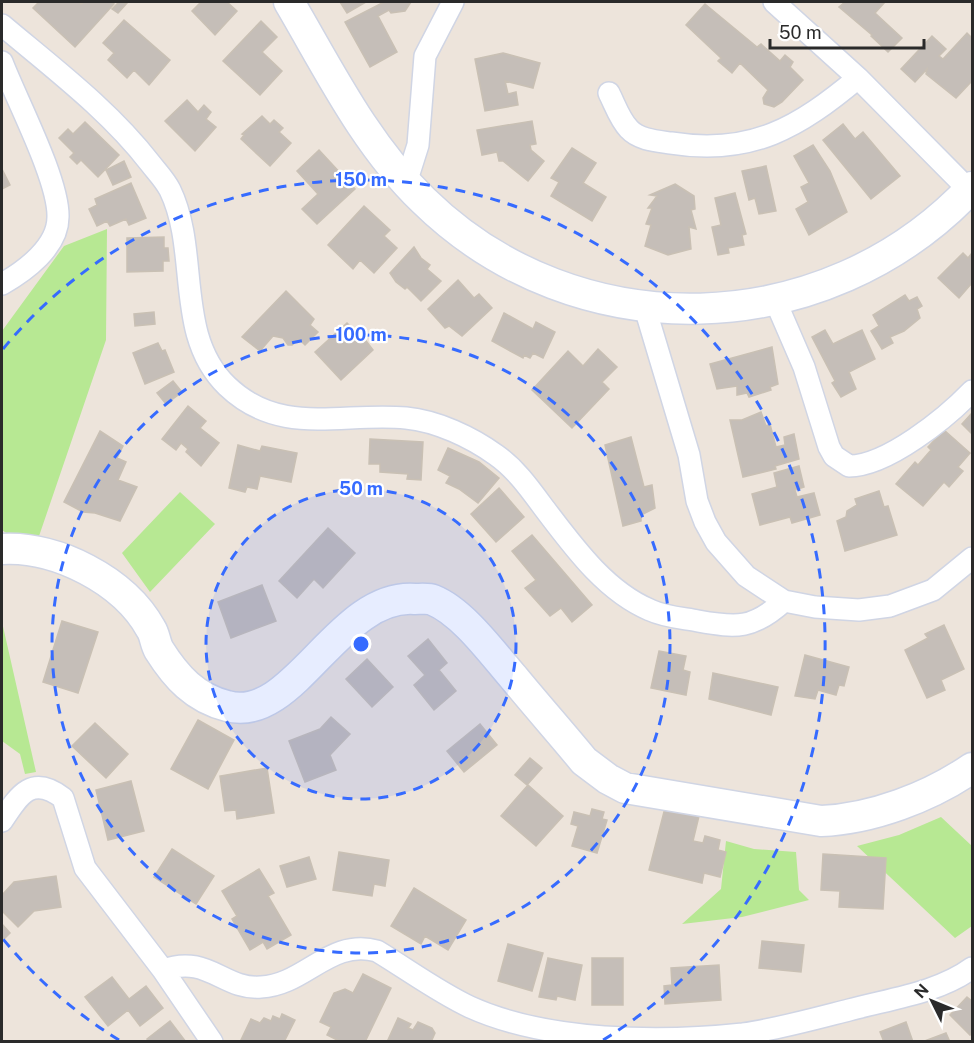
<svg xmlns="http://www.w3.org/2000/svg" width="974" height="1043" font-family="'Public Sans',sans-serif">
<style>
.green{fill:#b7e893}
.building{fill:#c5beb8;stroke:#c9c0b4;stroke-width:1.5}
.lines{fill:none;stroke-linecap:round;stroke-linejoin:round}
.street-casing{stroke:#d0d5e4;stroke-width:24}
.secondary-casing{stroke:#d0d5e4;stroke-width:33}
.street{stroke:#fff;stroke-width:21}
.secondary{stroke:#fff;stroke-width:30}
.ring{fill:none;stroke:#366bff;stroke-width:3;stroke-dasharray:10 8}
.centre{fill:#366bff;stroke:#fff;stroke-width:3}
.ring-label{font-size:18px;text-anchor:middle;font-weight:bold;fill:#366bff;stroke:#fff;stroke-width:4.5;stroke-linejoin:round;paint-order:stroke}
</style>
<rect width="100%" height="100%" fill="#ede4db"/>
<!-- green -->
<path class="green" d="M107 229 106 340 37 542 9 535 2 530V331L64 246Z
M180 492 215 524 150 592 122 553Z
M2 622 36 772 25 774 20 754 2 741Z
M941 817 972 846V926L955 938 857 846 899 835Z
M726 841 754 849 796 852 799 890 809 900 742 917 682 924 721 889Z"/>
<!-- building -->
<path class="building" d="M39 2H79L81 4 84 2H111L114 4 75 47 33 8Z
M119 2 127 3 118 13 112 9Z
M201 2H227L237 11 215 35 192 11Z
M340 2H366L347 13Z
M384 2H411L405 11 391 13 389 10 378 16 397 52 370 67 345 22Z
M845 2H885L875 13 902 38 888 52 871 36 872 35 839 7Z
M705 4 757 47 761 44 780 61 785 55 793 62 790 67 803 80 782 102 774 107 764 104 763 98 768 90 740 63 732 73 718 61 721 58 686 25Z
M124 20 170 60 149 85 134 70 127 78 108 60 114 53 103 43Z
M261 21 277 37 262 52 282 71 260 95 223 61Z
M967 33 972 38V81L956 98 926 74 927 69 915 82 901 69 932 36 946 49 939 56 943 59Z
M503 53 540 63 533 88 505 81 508 94 516 92 518 105 485 111 475 59Z
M187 100 198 112 204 105 211 112 206 119 216 127 195 151 165 121Z
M262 116 270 124 274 120 283 128 279 132 291 143 270 166 241 139 244 135 242 134Z
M532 121 536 144 530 145 531 150 544 161 528 181 503 161H499L497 152 482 155 477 130Z
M85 122 119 155 98 177 81 160 77 164 70 157 74 153 59 138 68 129 73 134Z
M843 124 855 139 863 132 900 176 871 199 823 140Z
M813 145 830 171 847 212 809 235 796 209 808 202 801 187 809 183 794 156Z
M572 148 596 163 583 183 606 197 592 221 551 196 559 182 551 178Z
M319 150 355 189 317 224 302 209 318 194 297 171Z
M124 161 131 177 113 185 106 170Z
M766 166 776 211 759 214 755 198 749 200 742 171Z
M2 169 10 185 2 189Z
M131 183 146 218 129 225 126 219 110 226 107 221 97 226 89 209 97 205 95 199Z
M675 184 694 196 695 209 691 210 696 229 689 227 691 249 668 255 645 246 651 225 646 224 652 208H648L657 196 650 195Z
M735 193 746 234 742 235 744 245 728 248 729 253 718 255 712 227 721 225 715 198Z
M364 206 390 230 384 236 397 248 374 273 360 260 353 269 328 245Z
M164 237V248H168L169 261H163V271L127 272V238Z
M414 247 421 258 430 265 427 269 441 281 421 301 407 287 405 289 396 282 390 273Z
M963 253 968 258 972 253V283L959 298 938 278Z
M458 280 474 298 479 294 492 308 462 336 449 326 445 328 428 309Z
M286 291 314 319 310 325 318 332 305 345 299 339 292 345H288L283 338 273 336 260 351 242 337Z
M905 295 909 301 917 297 922 306 917 309 920 318 904 331 890 337 893 343 882 349 871 331 879 326 873 315Z
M154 312 155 324 135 326 134 314Z
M504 313 533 329 536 322 555 332 543 358 533 353 530 358 524 355 523 358 492 341Z
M347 323 358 334 360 333 373 350 341 380 315 352Z
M825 330 833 344 862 330 875 359 849 372 856 389 841 397 832 383 835 381 812 337Z
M158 343 162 351 165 350 174 372 145 384 133 353Z
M772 347 778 384 770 387 771 390 749 397 747 393 737 395V386L717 389 710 364Z
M598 349 617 367 602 382 609 389 572 428 532 390 568 351 583 366Z
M173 381 182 392 166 404 157 393Z
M188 406 206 421 200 428 219 443 201 466 186 452 188 449 181 443 176 450 162 439Z
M761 412 766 426 770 424 776 447 785 445 784 437 794 434 799 459 775 466 776 469 743 477 730 420H742Z
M972 413V434L962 424Z
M944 430 970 453 958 467 963 471 949 487 944 482 923 506 896 484 915 462 918 465 931 450 928 447Z
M100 431 123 446 117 458 126 462 118 480 137 487 120 521 95 513 83 512 64 502Z
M631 437 644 487 652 485 655 508 641 515V521L623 526 605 445Z
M370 439 423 442 421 480 407 479 408 474 380 472V464H369Z
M238 445 260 451 262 446 297 453 291 482 260 476 257 489 247 487 245 492 229 488Z
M448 448 479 462 499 478 478 503 459 489 446 483 450 476 438 470Z
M799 466 804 487 795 490 797 497 814 493 820 515 792 523 790 517 760 525 752 494 777 487 774 473Z
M499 488 524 517 496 542 471 514Z
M879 491 884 507 888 506 897 535 845 551 837 521 846 517 847 511 857 505 855 499Z
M328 528 355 553 323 588 314 579 297 598 279 581Z
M532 535 592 605 572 622 561 608 550 616 525 588 536 580 512 551Z
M262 585 276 621 231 638 218 602Z
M62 621 98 632 78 693 43 682Z
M944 625 964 669 941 680 945 690 927 698 905 650 928 638 925 634Z
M428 639 447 663 439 670 456 691 434 710 414 685 425 675 408 656Z
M659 651 686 656 683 670 690 672 686 695 651 688Z
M805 655 849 667 844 686 839 685 836 695 818 690 815 699 795 696Z
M367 659 393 687 372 707 346 679Z
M713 673 778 687 771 715 709 699Z
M331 717 350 734 330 755 336 770 305 782 289 741 320 729Z
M198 720 234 740 208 789 171 769Z
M95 723 128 754 106 778 72 746Z
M480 724 497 745 464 772 447 751Z
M530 758 542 768 527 785 515 775Z
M267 768 274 813 237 819 236 810 225 811 220 776Z
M131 781 144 831 108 840 96 790Z
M528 785 563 816 536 846 501 816Z
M665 808 699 816 693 841 703 843 705 836 720 840 718 850 726 852 720 877 704 873 702 883 649 870Z
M592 809 604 812 602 819 607 820 597 853 572 846 578 826 571 824 574 812 590 816Z
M172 849 214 876 196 904 154 877Z
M339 852 389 860 385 886 374 884 372 896 333 890Z
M823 854 886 858 883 909 839 907 840 891 821 890Z
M309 857 316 879 287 887 280 866Z
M259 869 274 893 268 896 291 935 267 949 263 942 250 950 232 919 237 916 222 891Z
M56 876 61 907 34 911 18 927 2 911V895L14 882Z
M414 888 466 920 448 950 425 936 421 944 391 926Z
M2 924 10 933 2 941Z
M762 941 804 945 801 972 759 968Z
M508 944 543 953 532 991 498 981Z
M548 958 582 965 575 1000 557 996 556 1000 539 997Z
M592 958H623V1005H592Z
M719 965 721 1000 665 1004 664 986 672 985 671 968Z
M363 974 391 988 365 1042H341L327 1035 331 1027 320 1022 334 993 345 989 353 993Z
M112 977 129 999 146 986 163 1008 140 1026 128 1010 108 1026 85 997Z
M967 997 972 1001V1032L970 1035 950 1015Z
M282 1014 295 1020 284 1042H240L251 1019 260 1023 264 1018 271 1021 273 1016 280 1019Z
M398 1018 411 1024 408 1028 413 1030 418 1022 432 1028 435 1033 431 1042H387Z
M170 1021 186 1042H148L147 1039Z
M906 1022 913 1042H884L880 1032Z
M946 1033 950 1042H922Z"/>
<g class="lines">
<defs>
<path id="street" d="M774 2 858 78 969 190
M2 25C53 68 109 110 150 163 157 172 165 180 170 190 200 252 174 335 227 386 280 437 341 412 406 418 437 421 471 437 496 455 516 469 530 489 544 508 573 546 605 591 650 610 665 617 682 618 698 621 737 628 753 629 784 601
M2 62C16 99 59 180 58 217 58 247 25 271 2 284
M609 93C615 105 620 120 629 129 639 140 657 141 671 143 752 156 799 127 858 78
M406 183 418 145 425 56 453 2
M775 300 804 367 829 447 834 456 849 466C887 466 946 418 972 391
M645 308 689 455 697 501 705 522 716 542 746 576 784 601 815 607 859 610 890 606 933 590 972 558
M2 821C19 795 32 774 63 798L85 868 163 970 212 1042
M163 970C208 954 223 990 261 987 305 985 330 938 377 951 407 969 438 992 470 1007 547 1042 660 1043 743 1034 778 1029 814 1019 849 1010 889 999 938 993 972 968"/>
<path id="secondary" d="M289 2C329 70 365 144 423 200 577 351 826 343 972 187
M2 549C56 546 124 580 151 629 155 635 155 643 159 650 176 677 195 698 227 706 294 725 338 593 415 599 420 599 428 598 433 600 463 612 493 654 514 678 537 706 561 733 584 761L608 779 625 788 821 821C872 819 930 797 972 768"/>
</defs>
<!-- street casing -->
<use href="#street" class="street-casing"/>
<!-- secondary casing -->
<use href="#secondary" class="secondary-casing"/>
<!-- street -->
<use href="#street" class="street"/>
<!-- secondary -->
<use href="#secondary" class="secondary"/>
</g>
<!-- distance rings -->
<circle cx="361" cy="644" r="155" fill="#366bff" fill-opacity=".12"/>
<g class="ring">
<circle cx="361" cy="644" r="155"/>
<circle cx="361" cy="644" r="309"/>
<path d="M119 1040A464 464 0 0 1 3 939M3 349A464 464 0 1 1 603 1040"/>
</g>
<circle cx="361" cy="644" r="9" class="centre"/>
<g class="ring-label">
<text x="361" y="186">150 m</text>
<text x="361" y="341">100 m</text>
<text x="361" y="495">50 m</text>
</g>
<!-- border -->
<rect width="974" height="1043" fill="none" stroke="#2a2a2a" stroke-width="6"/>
<!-- north arrow -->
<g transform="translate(932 1001) rotate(313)" stroke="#ffffff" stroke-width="4.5" paint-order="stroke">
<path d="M0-4.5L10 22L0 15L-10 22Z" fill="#2a2a2a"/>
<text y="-9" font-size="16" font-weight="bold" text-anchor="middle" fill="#2a2a2a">N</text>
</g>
<!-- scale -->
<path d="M770 39v9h154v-9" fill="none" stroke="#2a2a2a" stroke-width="3"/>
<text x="779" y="39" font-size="18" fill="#2a2a2a" stroke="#ffffff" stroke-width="4.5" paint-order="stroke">50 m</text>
</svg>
